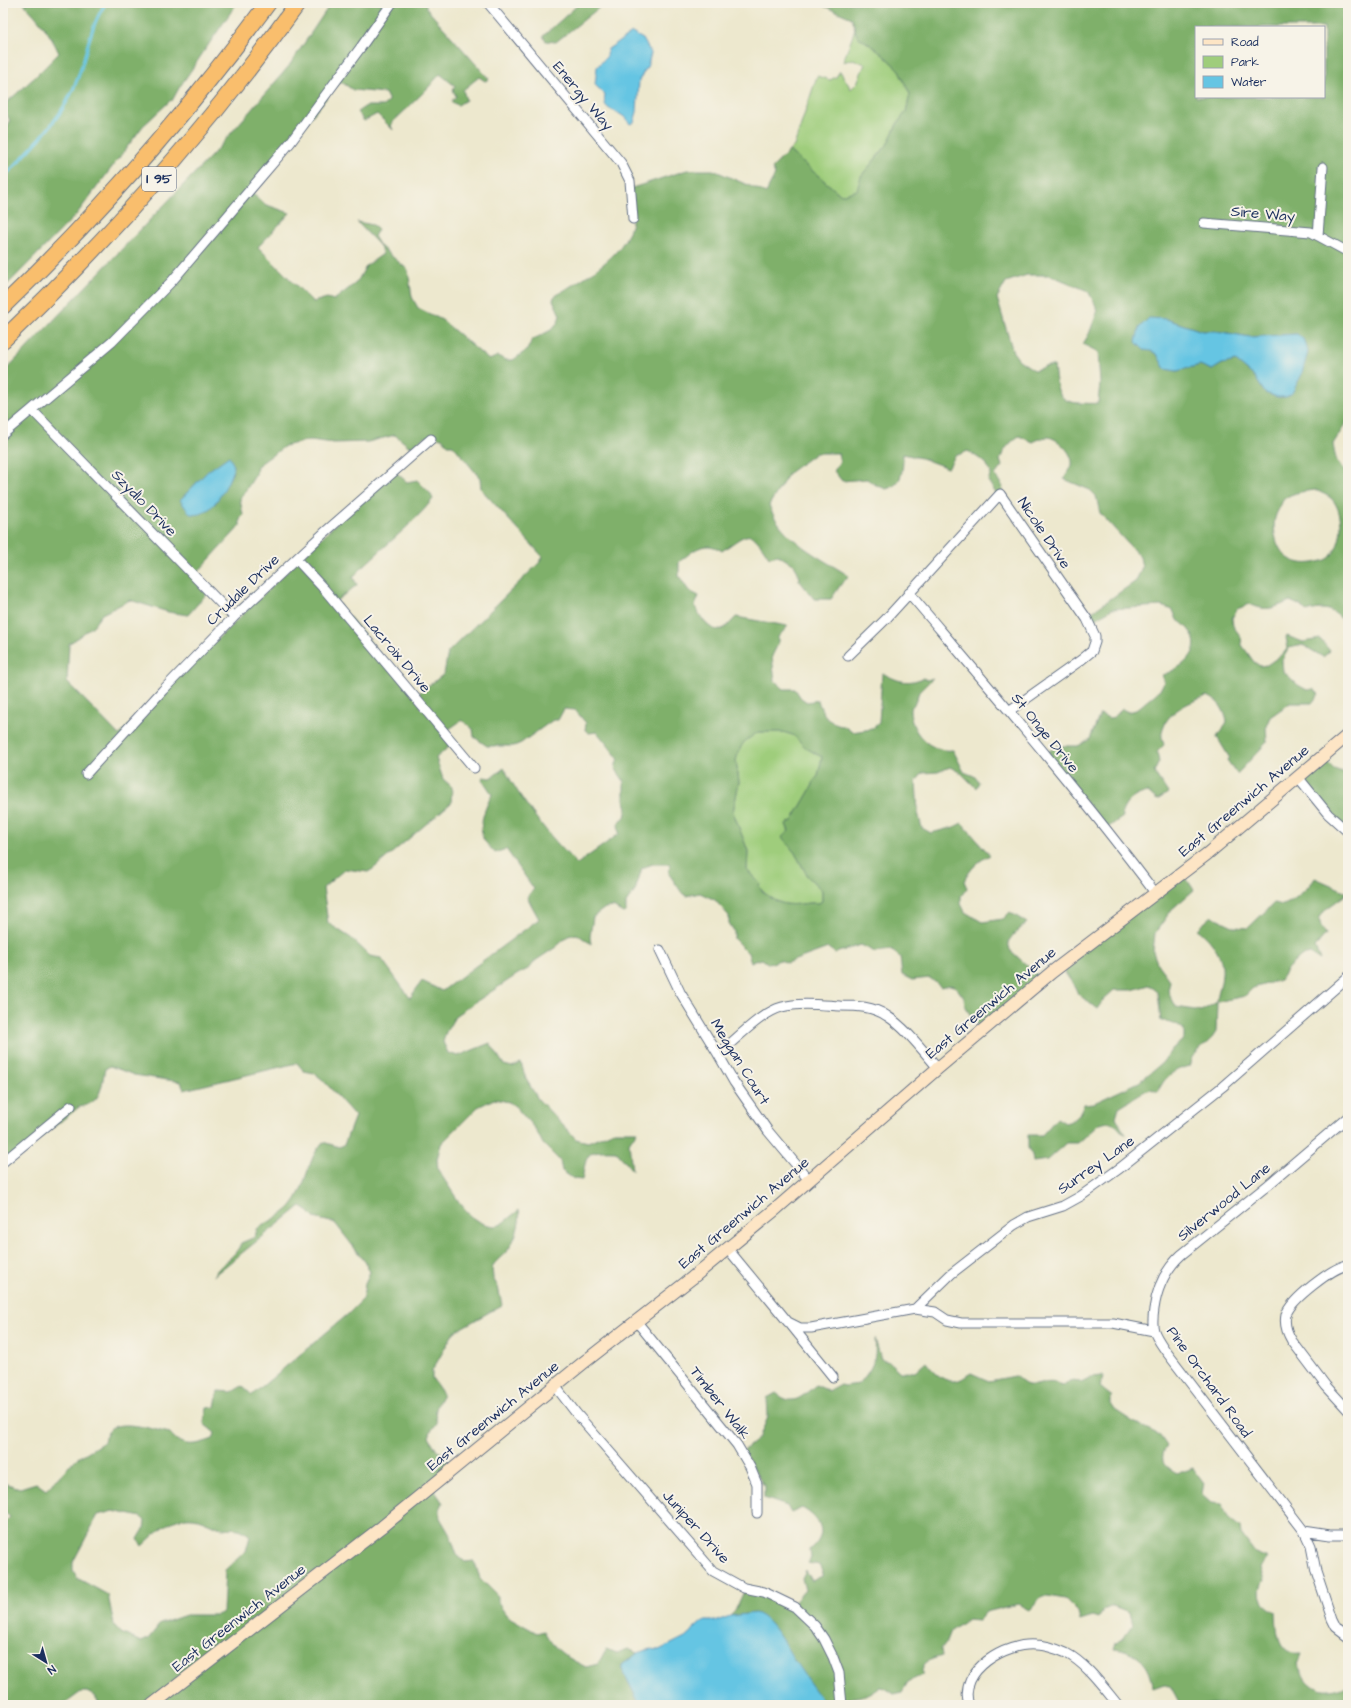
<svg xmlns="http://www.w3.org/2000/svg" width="1351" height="1708" font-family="'Architects Daughter',sans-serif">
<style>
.green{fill:#9fcd7b;stroke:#5d7e6c}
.forest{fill:#7fb06b;stroke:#4d7064;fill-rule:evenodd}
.water{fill:#65c5e3;stroke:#407aa0}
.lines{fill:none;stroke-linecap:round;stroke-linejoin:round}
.stream{stroke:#65c5e3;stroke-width:3}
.street-casing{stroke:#647085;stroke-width:11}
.secondary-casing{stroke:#647085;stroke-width:14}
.highway-casing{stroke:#647085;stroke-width:18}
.street{stroke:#fff;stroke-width:9}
.secondary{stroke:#fde5c5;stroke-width:12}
.highway{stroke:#f9be6d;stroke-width:16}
.labels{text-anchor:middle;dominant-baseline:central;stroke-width:4;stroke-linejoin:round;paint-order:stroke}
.shield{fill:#f7f3e8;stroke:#5d6a87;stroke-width:1}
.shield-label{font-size:14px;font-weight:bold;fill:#1b2f5e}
.street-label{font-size:15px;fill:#1b2f5e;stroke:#f7f3e8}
</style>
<rect width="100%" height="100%" fill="#f7f3e8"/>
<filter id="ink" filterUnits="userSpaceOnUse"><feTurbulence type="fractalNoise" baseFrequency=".025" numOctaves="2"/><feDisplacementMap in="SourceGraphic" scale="8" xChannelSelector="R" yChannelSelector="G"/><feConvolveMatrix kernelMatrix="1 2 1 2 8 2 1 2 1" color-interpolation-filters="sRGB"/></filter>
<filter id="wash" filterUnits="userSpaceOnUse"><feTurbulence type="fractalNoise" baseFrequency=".012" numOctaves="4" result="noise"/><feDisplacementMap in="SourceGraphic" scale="16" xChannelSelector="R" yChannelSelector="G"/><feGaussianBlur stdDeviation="0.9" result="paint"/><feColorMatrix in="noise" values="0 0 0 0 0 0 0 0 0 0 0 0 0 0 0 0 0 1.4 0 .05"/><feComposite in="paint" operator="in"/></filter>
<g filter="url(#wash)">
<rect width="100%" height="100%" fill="#ede8ce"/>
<!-- green -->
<path class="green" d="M855 28 857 36 878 50 898 69 910 94 906 112 897 124 887 145 861 176 858 190 841 195 789 151 794 146 817 76 830 80 836 77 840 71 851 89 857 83 865 64 853 59 843 62C847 50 852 40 855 28Z
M758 732H783L793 735 806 748 822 757 818 776 813 782V785L792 821 786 824 789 832 783 837 795 853 808 877 822 890V901L819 903C799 902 788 910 770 897 765 894 762 891 759 886L760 884 747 870 748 851 733 812 739 782 736 761 738 752 743 742Z"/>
<!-- forest -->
<path class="forest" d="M23 3H237L179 88 172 101 171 100 143 126 76 215 3 289V138L10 121 4 108 6 103 34 78 59 53C50 33 38 18 23 3Z
M331 3H426V8L489 79 485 81 479 77 463 90 466 100 458 105 451 102 456 96 453 90 455 86 440 74 427 89 393 122 391 126 393 130 377 114 364 121 357 112 366 106H383L389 101 385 93 353 90 340 81 251 192 264 204 290 213 258 247 313 302 327 298 334 300 357 282 366 266 383 254 379 245 357 222 373 225 378 230 374 236 380 246 408 270 412 297 418 308 442 320 489 360 498 356 505 360H513L527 350 532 340 551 330 558 322 560 315 553 300 554 297C583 277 624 259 632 222 634 211 632 198 632 188L687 170H713L766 193 775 175 772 168 789 151 841 195 857 190 861 176 887 145 897 124 906 112 910 94 898 69 878 50 857 36 852 18 817 3H1348V420L1333 444C1335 456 1336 466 1348 472V626C1335 611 1327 605 1307 612L1301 606 1290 601C1274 608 1266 612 1250 604L1237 609 1232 618 1233 626 1241 637 1242 645 1254 662 1260 666 1267 665 1284 653 1288 647 1286 638 1287 636 1303 642 1320 639 1330 651 1323 657 1303 645 1289 648 1282 660 1283 671 1298 685 1307 690 1313 689 1319 694 1312 703H1290L1270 717 1266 726 1267 742 1237 774 1227 760 1229 757 1217 737 1227 722C1225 711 1219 700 1207 696 1190 702 1166 711 1162 732 1161 736 1163 741 1164 745L1157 752 1159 762 1154 772 1168 793 1157 800 1148 792C1135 795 1127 800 1122 812L1123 817 1107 828 1045 754 1057 746H1078L1090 739 1100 714 1109 718 1114 717 1122 709 1128 712 1136 710 1160 690 1164 682 1162 675C1181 669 1206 651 1189 630 1185 626 1182 622 1177 620L1173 610 1161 606 1112 609 1090 622 1086 616 1136 581 1142 567 1140 557 1100 513 1096 496 1090 490 1064 479C1066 475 1071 469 1072 465 1074 454 1058 438 1048 437 1043 437 1037 440 1033 442L1019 436C1009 443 1004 449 1000 460L1002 466 995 475 1003 487 1001 494 997 495 988 481 991 473 986 463 968 451 955 456 948 468 921 458 903 454C903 469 903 485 886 489L876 485 867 479 842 481 834 471 840 462 838 453H816L789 473 769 505C781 540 820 557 849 576L844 580 831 599H814L799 580 798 572 794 565 778 555 769 557C750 527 749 532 722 551 704 539 693 551 679 562V576L689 591 699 596 695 606C699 615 711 636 724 628 728 626 732 621 736 617L788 626 778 637V644L772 656 775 681 784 689H795L801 698 807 702 818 700C821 712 830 726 844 726L852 732 872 729 879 723 882 673C898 681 906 685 923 678L927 680 933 678 919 692 915 703 910 709C910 732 930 753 953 750L964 772 974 776 979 782 976 788 961 773 950 767 938 772 923 773 916 781 918 813 922 828 931 833 954 827 962 823 990 855C977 862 971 868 964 881L967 888 961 896V904L965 912 982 922 1003 919 1010 912 1027 923 1013 935 1008 942 1010 950 1043 980 980 1029 965 1007 964 998 956 987 950 985 941 987 930 978 912 980 902 975 900 957 891 950 875 952 861 945 835 953 828 948 787 963 780 960 769 964 762 959 751 962 748 953 734 939V931L729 923V916L715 900 700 893 686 896 682 893 669 874 670 864H653L642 868 635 891 626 903V912L623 913 613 907 605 908 593 917 590 937 591 944 577 934 568 936 556 947 535 961 530 968 518 974 456 1015 446 1032 443 1042 448 1053 458 1056 490 1043 504 1065 512 1067 521 1063 526 1079 538 1099 576 1139 588 1142 614 1131H637L629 1143 632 1170 616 1151C586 1150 587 1152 582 1180L574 1179 562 1171 560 1161 543 1144 536 1130 515 1106 509 1102 494 1099 478 1107 441 1144 437 1159 438 1170 459 1202 471 1216 483 1224 494 1226 500 1225 519 1210C522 1221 514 1243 507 1251 502 1257 496 1260 492 1267L493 1278 498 1287 502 1305 454 1332 432 1371V1378L443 1394C437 1404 433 1412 437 1423L431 1431 429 1437 437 1451 442 1453 453 1467 432 1487 443 1503 440 1509V1518L450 1535 457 1555 465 1562 474 1561 480 1578 498 1596V1603L507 1616 537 1633 544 1631C555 1651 566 1657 586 1667L598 1664 606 1649 617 1653 628 1649 638 1653 622 1665V1669L640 1705H100L94 1696 87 1692H81L63 1705H3V1524L10 1517 3 1511V1485L7 1484 20 1488 36 1483 46 1490 76 1459 104 1442C105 1437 107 1431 111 1428 126 1420 155 1430 170 1433 182 1449 196 1445 213 1439L215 1433 204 1424 207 1408 215 1407 218 1391 232 1392 242 1386 252 1395 347 1315 363 1299 365 1283 370 1272 366 1263 335 1223 314 1218 306 1209 301 1206 213 1276C221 1263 236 1257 241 1243L255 1237 257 1229C266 1223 283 1215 291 1206 307 1188 306 1160 323 1142L339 1147 344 1145 355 1116 323 1080 314 1073 304 1071 297 1063 184 1090 181 1082 134 1075 110 1066 105 1069C101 1088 102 1103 79 1107L3 1167V373L213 154 289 66ZM1196 27H1324V97H1196ZM1027 275H1050L1088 291 1098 310 1089 334 1083 344 1098 352 1100 383 1098 403C1092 404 1085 403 1079 403 1055 402 1057 386 1054 366H1048L1034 370 1019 360 1013 352 997 298 1006 282ZM1166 319 1202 331H1216L1250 337 1297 334 1291 393 1286 397H1278L1265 393 1255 377 1236 361 1222 364 1212 370 1200 365 1177 371 1165 369 1157 354 1151 351ZM395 435 411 448C425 437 423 435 442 438L448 445H453L480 478 481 489 543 557 539 563 448 652 444 674 415 696 336 601 357 585 353 577C378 550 410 528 433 499L430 493 417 480 407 482 392 469 119 735 67 682 69 644 93 626 102 614 130 600 168 612 188 615 210 590 196 574 240 526V519L243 515 240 499 256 474 257 466 285 446 310 440 334 443 368 442ZM234 466 232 474 215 504 180 500 208 471ZM1316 490C1321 493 1328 495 1332 499 1345 514 1343 542 1331 556 1328 560 1323 561 1318 562 1298 567 1281 559 1276 539 1273 526 1273 518 1280 507 1281 505 1282 501 1284 499 1292 492 1307 491 1316 490ZM564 709 575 710 586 723 585 730 589 733 597 732 618 758 615 768 624 781V798L627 808 625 817 618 823 619 834 577 864C549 836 522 803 504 768L491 778 483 777 482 779 492 794C486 807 478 823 483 838 485 843 492 849 495 853L506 849 534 889 527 897 539 919 442 991 422 981 410 998 381 958 370 956 351 938 328 923 323 888 345 869 368 872 373 869 451 803 452 787 443 779 436 758 453 743 445 732 462 720 473 729 474 737 487 746H514L521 743 553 720H558ZM758 732H783L793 735 806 748 822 757 818 776 813 782V785L792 821 786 824 789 831 782 837 795 853 808 877 822 890V901L819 903C799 902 788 910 770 897 765 894 762 892 759 886L760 884 747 870 748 851 733 812 739 782 736 761 738 752 744 742ZM113 1511 141 1517 145 1521 144 1529 138 1539 142 1546C158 1531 175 1513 198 1519 205 1521 212 1525 218 1527 233 1531 237 1524 250 1536L246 1551 225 1570 223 1612 216 1615H186L160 1624 148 1639 141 1642 121 1633 114 1625 108 1595 77 1578 73 1570V1562L98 1515Z
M580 3H605L556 42 546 41 543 36Z
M1322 758 1334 769 1348 774V831L1300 779Z
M1184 875 1194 890 1172 909 1155 933 1153 952 1158 965 1170 981 1168 991 1176 1007 1201 1011 1217 1002C1217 992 1222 984 1222 974 1224 957 1211 939 1197 929L1212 916 1235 927 1248 928 1274 903C1277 903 1280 905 1283 905 1292 903 1311 886 1315 878L1347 892 1344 896 1326 909 1319 919 1321 926 1326 934 1315 947 1320 960 1311 954 1301 956 1287 969 1280 980 1253 988 1245 996 1217 1002 1216 1032 1212 1038 1192 1057 1189 1066C1173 1070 1164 1077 1158 1092L1151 1089 1145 1091 1119 1107 1116 1117 1125 1135 1116 1125 1108 1122 1099 1124 1078 1143H1066L1047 1160 1033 1162 1032 1155 1028 1148V1135H1042L1057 1118 1065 1123C1077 1120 1080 1115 1084 1104L1094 1103 1139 1082 1162 1063 1172 1049 1184 1039V1030C1177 1023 1171 1021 1161 1021L1158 992 1149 985 1132 990H1114L1104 999 1097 1009 1078 994 1075 987 1061 967Z
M875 1339 881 1359 889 1362 900 1372H915L926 1362C933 1372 946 1385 959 1380 963 1379 967 1375 971 1373L989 1381 1015 1376C1019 1379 1023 1384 1028 1385 1041 1387 1046 1378 1062 1385L1072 1381 1081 1382 1091 1377 1103 1376 1100 1387 1111 1396V1404L1115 1410 1141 1427 1160 1436 1167 1446C1158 1459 1164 1467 1177 1474L1193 1468 1204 1483 1202 1494 1212 1503 1222 1504 1231 1520 1240 1527 1241 1534 1255 1553 1268 1558 1260 1568 1264 1581C1255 1595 1263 1605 1276 1612 1277 1625 1276 1646 1290 1652 1293 1654 1298 1653 1302 1653L1298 1664C1302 1670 1305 1679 1310 1683 1321 1694 1337 1691 1348 1683V1699L1339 1701 1332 1705H1180L1171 1688 1164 1684 1153 1688C1151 1664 1138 1652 1114 1649L1116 1642 1123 1638 1132 1625 1129 1612 1113 1606 1103 1610 1099 1618 1093 1616 1080 1620 1078 1612 1065 1599 1048 1596H1042L1029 1610 1018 1604 986 1612 978 1621 967 1620 951 1631 947 1641 941 1649 942 1656C930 1660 921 1661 922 1675L908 1682 902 1692 893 1694C876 1682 881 1688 865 1695 859 1698 849 1697 843 1698V1705H823L822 1699 730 1616 735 1611 745 1589 792 1605 805 1590 802 1578 806 1570 812 1581 822 1576 823 1571 820 1565 808 1563 811 1558 810 1550C829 1534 821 1519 802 1508L791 1513 787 1506 764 1498V1486L743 1451 759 1438 768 1417 767 1398 776 1393C794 1408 802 1396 816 1385L829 1391 840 1385 844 1386 859 1384C872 1368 877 1361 875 1339Z"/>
<!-- water -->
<path class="water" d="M632 33 643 39 651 53 648 65 639 80 637 112 634 122 630 124C628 122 626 118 623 116 612 108 602 111 605 94L595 85 597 67 607 56 608 49Z
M1149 318 1166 319 1202 331H1216L1250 337 1297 334 1305 341 1308 352 1301 376 1292 393 1286 397H1278L1265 393 1255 377 1236 361 1222 364 1212 370 1200 365 1177 371 1165 369 1157 354 1151 351 1144 350 1136 342 1139 328Z
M229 456 234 466C230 480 216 511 199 514 197 515 192 514 190 514L180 500 208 471Z
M755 1613C772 1618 787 1649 796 1663 804 1675 813 1688 822 1699L823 1705H640L622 1669V1665L638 1653 650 1649 659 1650 685 1637 703 1621H717L730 1616Z"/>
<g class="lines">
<!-- stream -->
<path class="stream" d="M3 178C31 148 63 119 77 80 87 54 89 27 106 3"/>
</g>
</g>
<g filter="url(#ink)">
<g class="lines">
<defs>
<path id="street" d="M488 3 621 163 630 181 633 219
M1204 223 1311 232 1348 252
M1318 236 1323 167
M33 411 234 617
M3 434 112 342 172 281 290 143 361 47 392 3
M296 559 324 589 474 768
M909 593C993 692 1078 790 1156 894
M848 656 885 620 1000 494 1087 619 1095 636V642L1092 651 1081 660 1009 711
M86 774 163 690 234 617 324 533 431 439
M1298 777 1328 814 1348 832
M660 950 680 992 718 1054 734 1082 768 1131 809 1180
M718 1054C737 1039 760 1013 782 1007 800 1002 822 1005 840 1006 857 1006 873 1006 887 1016 905 1027 924 1052 938 1068
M1348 1117 1268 1185 1181 1255C1165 1270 1157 1287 1154 1309 1153 1316 1152 1325 1154 1331 1156 1337 1161 1344 1165 1350L1304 1531 1311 1546 1316 1571 1332 1619 1336 1627 1348 1636
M3 1162 71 1106
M728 1249 788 1322 800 1328H811L915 1309 951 1274 1014 1225 1028 1217 1063 1206 1081 1196 1120 1168 1222 1087 1348 977
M1348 1265C1333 1267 1290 1300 1286 1315 1284 1324 1287 1333 1292 1341L1326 1386 1348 1410
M915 1309 935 1312 947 1320 961 1323H1113L1154 1331
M637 1322 737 1445 750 1467 757 1484V1513
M791 1325 833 1377
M556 1387 576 1413 713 1571 744 1588 764 1592 795 1607 815 1626 824 1639 833 1657 839 1673 842 1705
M1304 1531 1330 1535H1348
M969 1705C957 1670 1007 1642 1036 1645 1046 1645 1057 1649 1066 1653 1087 1664 1103 1687 1118 1705"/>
<path id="secondary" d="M152 1705 382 1527 583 1363 692 1278 777 1208 938 1068 1052 972 1207 854 1348 735"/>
<path id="highway" d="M3 306C100 213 188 111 268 3
M3 340C113 235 209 126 298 3"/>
</defs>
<!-- street casing -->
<use href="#street" class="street-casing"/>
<!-- secondary casing -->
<use href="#secondary" class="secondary-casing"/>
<!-- highway casing -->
<use href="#highway" class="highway-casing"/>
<!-- street -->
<use href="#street" class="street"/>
<!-- secondary -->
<use href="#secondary" class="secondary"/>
<!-- highway -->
<use href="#highway" class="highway"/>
</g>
</g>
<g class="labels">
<!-- shield labels -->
<rect class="shield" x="142" y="167" width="34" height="24" rx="3"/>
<g class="shield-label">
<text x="159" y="179">I 95</text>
</g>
<!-- street labels -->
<g class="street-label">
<text transform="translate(583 96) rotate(50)">Energy Way</text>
<text transform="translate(1263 214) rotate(5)">Sire Way</text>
<text transform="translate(144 503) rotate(46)">Szydlo Drive</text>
<text transform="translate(1044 533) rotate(56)">Nicole Drive</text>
<text transform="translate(243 590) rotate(-44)">Crudale Drive</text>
<text transform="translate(397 654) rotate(50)">Lacroix Drive</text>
<text transform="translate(1045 733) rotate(51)">St Onge Drive</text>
<text transform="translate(1244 801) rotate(-40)">East Greenwich Avenue</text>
<text transform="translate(991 1003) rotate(-40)">East Greenwich Avenue</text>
<text transform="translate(740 1062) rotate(58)">Meggan Court</text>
<text transform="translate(1096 1165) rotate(-35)">Surrey Lane</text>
<text transform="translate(1224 1202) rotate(-39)">Silverwood Lane</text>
<text transform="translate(744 1213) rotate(-40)">East Greenwich Avenue</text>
<text transform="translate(1209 1382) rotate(54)">Pine Orchard Road</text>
<text transform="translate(720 1403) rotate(52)">Timber Walk</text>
<text transform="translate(493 1416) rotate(-39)">East Greenwich Avenue</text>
<text transform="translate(696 1527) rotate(48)">Juniper Drive</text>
<text transform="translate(239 1618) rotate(-38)">East Greenwich Avenue</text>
</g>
</g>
<!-- margin -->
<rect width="1351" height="1708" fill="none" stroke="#f7f3e8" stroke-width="16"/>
<!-- legend -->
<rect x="1195" y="26" width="130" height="72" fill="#f7f3e8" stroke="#9fa5b1"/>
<rect x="1203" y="39" width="20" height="6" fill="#fde5c5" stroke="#9fa5b1"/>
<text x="1231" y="46" font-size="12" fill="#1b2f5e">Road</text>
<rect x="1203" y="56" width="20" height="12" fill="#9fcd7b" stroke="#9fa5b1"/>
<text x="1231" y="66" font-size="12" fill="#1b2f5e">Park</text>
<rect x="1203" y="76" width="20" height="12" fill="#65c5e3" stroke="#9fa5b1"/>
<text x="1231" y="86" font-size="12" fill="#1b2f5e">Water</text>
<!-- north arrow -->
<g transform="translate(46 1662) rotate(143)" stroke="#f7f3e8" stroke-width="3" paint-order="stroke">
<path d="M0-3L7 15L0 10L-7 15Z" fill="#1b2f5e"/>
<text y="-6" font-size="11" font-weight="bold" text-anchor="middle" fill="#1b2f5e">N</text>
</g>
</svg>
